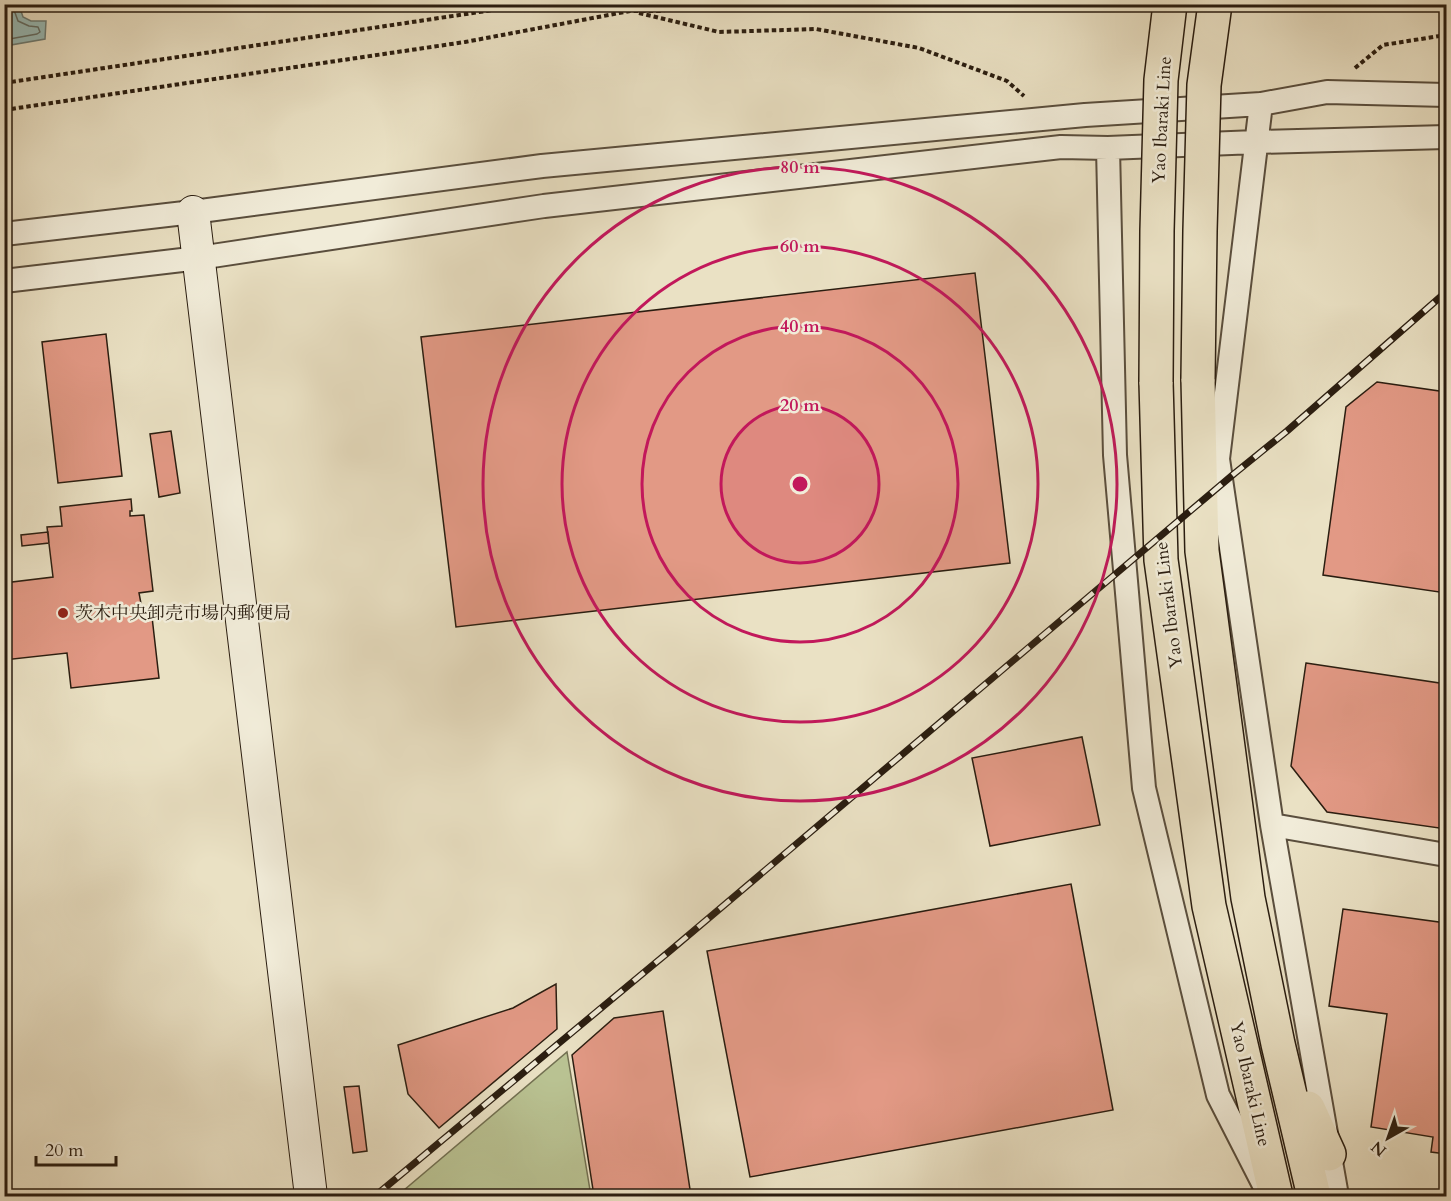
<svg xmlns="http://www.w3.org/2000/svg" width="1451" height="1201" font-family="Cardo,'Noto Serif JP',serif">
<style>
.green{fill:#b9c292;stroke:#727051;stroke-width:1.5}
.water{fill:#98bcb8;stroke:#6c7c75;stroke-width:1.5}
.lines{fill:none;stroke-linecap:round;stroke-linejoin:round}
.shore{stroke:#616c64;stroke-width:1.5}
.building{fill:#e29985;stroke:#2a1d10;stroke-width:1.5}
.street-casing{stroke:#5a4e3d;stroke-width:26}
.secondary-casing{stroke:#2a1d10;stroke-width:34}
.primary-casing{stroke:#2a1d10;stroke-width:36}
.path{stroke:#2a1d10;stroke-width:4;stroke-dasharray:4.5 3;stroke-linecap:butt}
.street{stroke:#f1ecd9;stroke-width:22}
.secondary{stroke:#f1ecd9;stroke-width:32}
.primary{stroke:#eae1c4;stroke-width:33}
.rail-casing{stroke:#2a1d10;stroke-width:7}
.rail{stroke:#f1ecd9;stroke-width:4.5;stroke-dasharray:14;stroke-linecap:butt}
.primary-bridge-casing{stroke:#2a1d10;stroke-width:36;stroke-linecap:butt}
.primary-bridge{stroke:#eae1c4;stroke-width:33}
.ring{fill:none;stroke:#c2185b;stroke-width:3}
.poi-dot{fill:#8f2418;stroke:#f1ecd9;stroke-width:2}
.labels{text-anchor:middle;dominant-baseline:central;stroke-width:5;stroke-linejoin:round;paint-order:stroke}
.street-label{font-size:18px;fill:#2a1d10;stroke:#f1ecd9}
.poi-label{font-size:18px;fill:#2a1d10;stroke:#f1ecd9;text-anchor:start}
.centre{fill:#c2185b;stroke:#f1ecd9;stroke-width:3}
.ring-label{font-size:18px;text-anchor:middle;font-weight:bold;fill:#c2185b;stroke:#f1ecd9;stroke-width:5;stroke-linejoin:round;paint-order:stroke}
</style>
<rect width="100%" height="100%" fill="#eae1c4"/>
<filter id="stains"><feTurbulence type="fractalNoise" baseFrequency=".00333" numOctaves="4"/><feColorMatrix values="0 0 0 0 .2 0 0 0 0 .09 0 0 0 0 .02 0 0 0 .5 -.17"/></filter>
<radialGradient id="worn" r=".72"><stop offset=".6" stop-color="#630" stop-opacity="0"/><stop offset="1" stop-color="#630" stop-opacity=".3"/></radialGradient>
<!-- green -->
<path class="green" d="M567 1052 591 1196H397Z"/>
<!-- water -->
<path class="water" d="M5 4 21 5 20 8 23 17 31 21H46L45 39 5 46Z"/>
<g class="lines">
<!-- shore -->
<path class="shore" d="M4 40 37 34 40 32 38 27 29 26 18 21 14 10 15 4"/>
</g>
<!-- building -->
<path class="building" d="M975 273 1010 563 456 627 421 337Z
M106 334 122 476 58 483 42 342Z
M1377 382 1446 392V593L1323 575 1346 407Z
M171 431 180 493 159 497 150 434Z
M131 499 132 511H130V516L144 515 153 591 139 593 142 609 151 608 159 678 71 688 67 653 4 660V583L53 577 47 527 62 526 60 507Z
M48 532 49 543 22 546 21 535Z
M1306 663 1446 684V829L1327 812 1291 766Z
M1082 737 1100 825 990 846 972 758Z
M1071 884 1113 1110 750 1177 707 951Z
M1343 909 1446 923V1154L1431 1152 1433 1137 1371 1127 1387 1014 1329 1006Z
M556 984 557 1029 439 1128 408 1094 398 1045 513 1008Z
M663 1011 691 1196H594L572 1055 614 1018Z
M359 1086 367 1151 353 1153 344 1087Z"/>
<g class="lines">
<defs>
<path id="street" d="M1261 104 1218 459 1272 825 1337 1196
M1108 148 1115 455 1144 788 1218 1095 1264 1185
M4 234 193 212 542 166 1085 115 1261 104 1327 92 1446 95
M4 281 199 258 544 206 1061 147 1108 148 1256 142 1446 137
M1272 825 1446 855"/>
<path id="secondary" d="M193 212 311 1196"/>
<path id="primary" d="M1198 379 1202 551 1248 898 1278 1044 1314 1196
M1156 382 1161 560 1209 906 1276 1196
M1308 1108 1329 1154"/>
</defs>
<!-- street casing -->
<use href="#street" class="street-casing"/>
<!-- secondary casing -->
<use href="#secondary" class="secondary-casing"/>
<!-- primary casing -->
<use href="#primary" class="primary-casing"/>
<!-- path -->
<path class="path" d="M639 13 719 32 816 29 919 48 1007 81 1024 96
M1355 68 1383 45 1446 35
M4 83 533 4
M4 110 465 42 630 11H659L700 4"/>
<!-- street -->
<use href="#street" class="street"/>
<!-- secondary -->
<use href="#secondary" class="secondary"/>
<!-- primary -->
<use href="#primary" class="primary"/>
<defs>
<path id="rail" d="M375 1196 671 950 1235 473 1287 431 1446 292"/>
</defs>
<!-- rail casing -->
<use href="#rail" class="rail-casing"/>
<!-- rail -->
<use href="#rail" class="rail"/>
<defs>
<path id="primary-bridge" d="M1198 379 1200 231 1204 85 1215 4
M1156 382 1157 231 1161 80 1170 4"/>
</defs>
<!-- primary-bridge casing -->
<use href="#primary-bridge" class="primary-bridge-casing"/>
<!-- primary-bridge -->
<use href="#primary-bridge" class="primary-bridge"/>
</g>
<!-- distance rings -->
<circle cx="800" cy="484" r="79" fill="#c2185b" fill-opacity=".12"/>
<g class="ring">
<circle cx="800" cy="484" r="79"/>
<circle cx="800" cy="484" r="158"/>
<circle cx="800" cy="484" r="238"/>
<circle cx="800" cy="484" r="317"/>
</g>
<!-- markers -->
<circle class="poi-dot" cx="63" cy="613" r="6"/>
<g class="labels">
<!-- street labels -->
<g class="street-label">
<text transform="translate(1162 120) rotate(-87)">Yao Ibaraki Line</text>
<text transform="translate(1169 605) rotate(-97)">Yao Ibaraki Line</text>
<text transform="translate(1250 1084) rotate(77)">Yao Ibaraki Line</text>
</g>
<!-- poi labels -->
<g class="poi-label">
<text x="75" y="613">茨木中央卸売市場内郵便局</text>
</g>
</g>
<circle cx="800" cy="484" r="9" class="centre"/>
<g class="ring-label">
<text x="800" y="173">80 m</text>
<text x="800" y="252">60 m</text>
<text x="800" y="332">40 m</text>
<text x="800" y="411">20 m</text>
</g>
<!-- margin -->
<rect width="1451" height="1201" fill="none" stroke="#eae1c4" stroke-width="24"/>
<rect x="6" y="6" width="1439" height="1189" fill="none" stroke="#2a1d10" stroke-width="3"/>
<rect x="12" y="12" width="1427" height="1177" fill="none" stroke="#2a1d10" stroke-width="1.5"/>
<!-- north arrow -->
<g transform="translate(1388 1138) rotate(220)" stroke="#f1ecd9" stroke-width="4.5" paint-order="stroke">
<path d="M0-4.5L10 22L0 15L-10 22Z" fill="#2a1d10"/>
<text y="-9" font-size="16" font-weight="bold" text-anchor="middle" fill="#2a1d10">N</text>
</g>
<!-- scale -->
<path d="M36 1156v9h80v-9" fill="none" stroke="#2a1d10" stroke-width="3"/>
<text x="45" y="1156" font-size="18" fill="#2a1d10" stroke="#f1ecd9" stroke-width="4.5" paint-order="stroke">20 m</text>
<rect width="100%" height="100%" filter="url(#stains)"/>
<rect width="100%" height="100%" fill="url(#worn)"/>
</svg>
